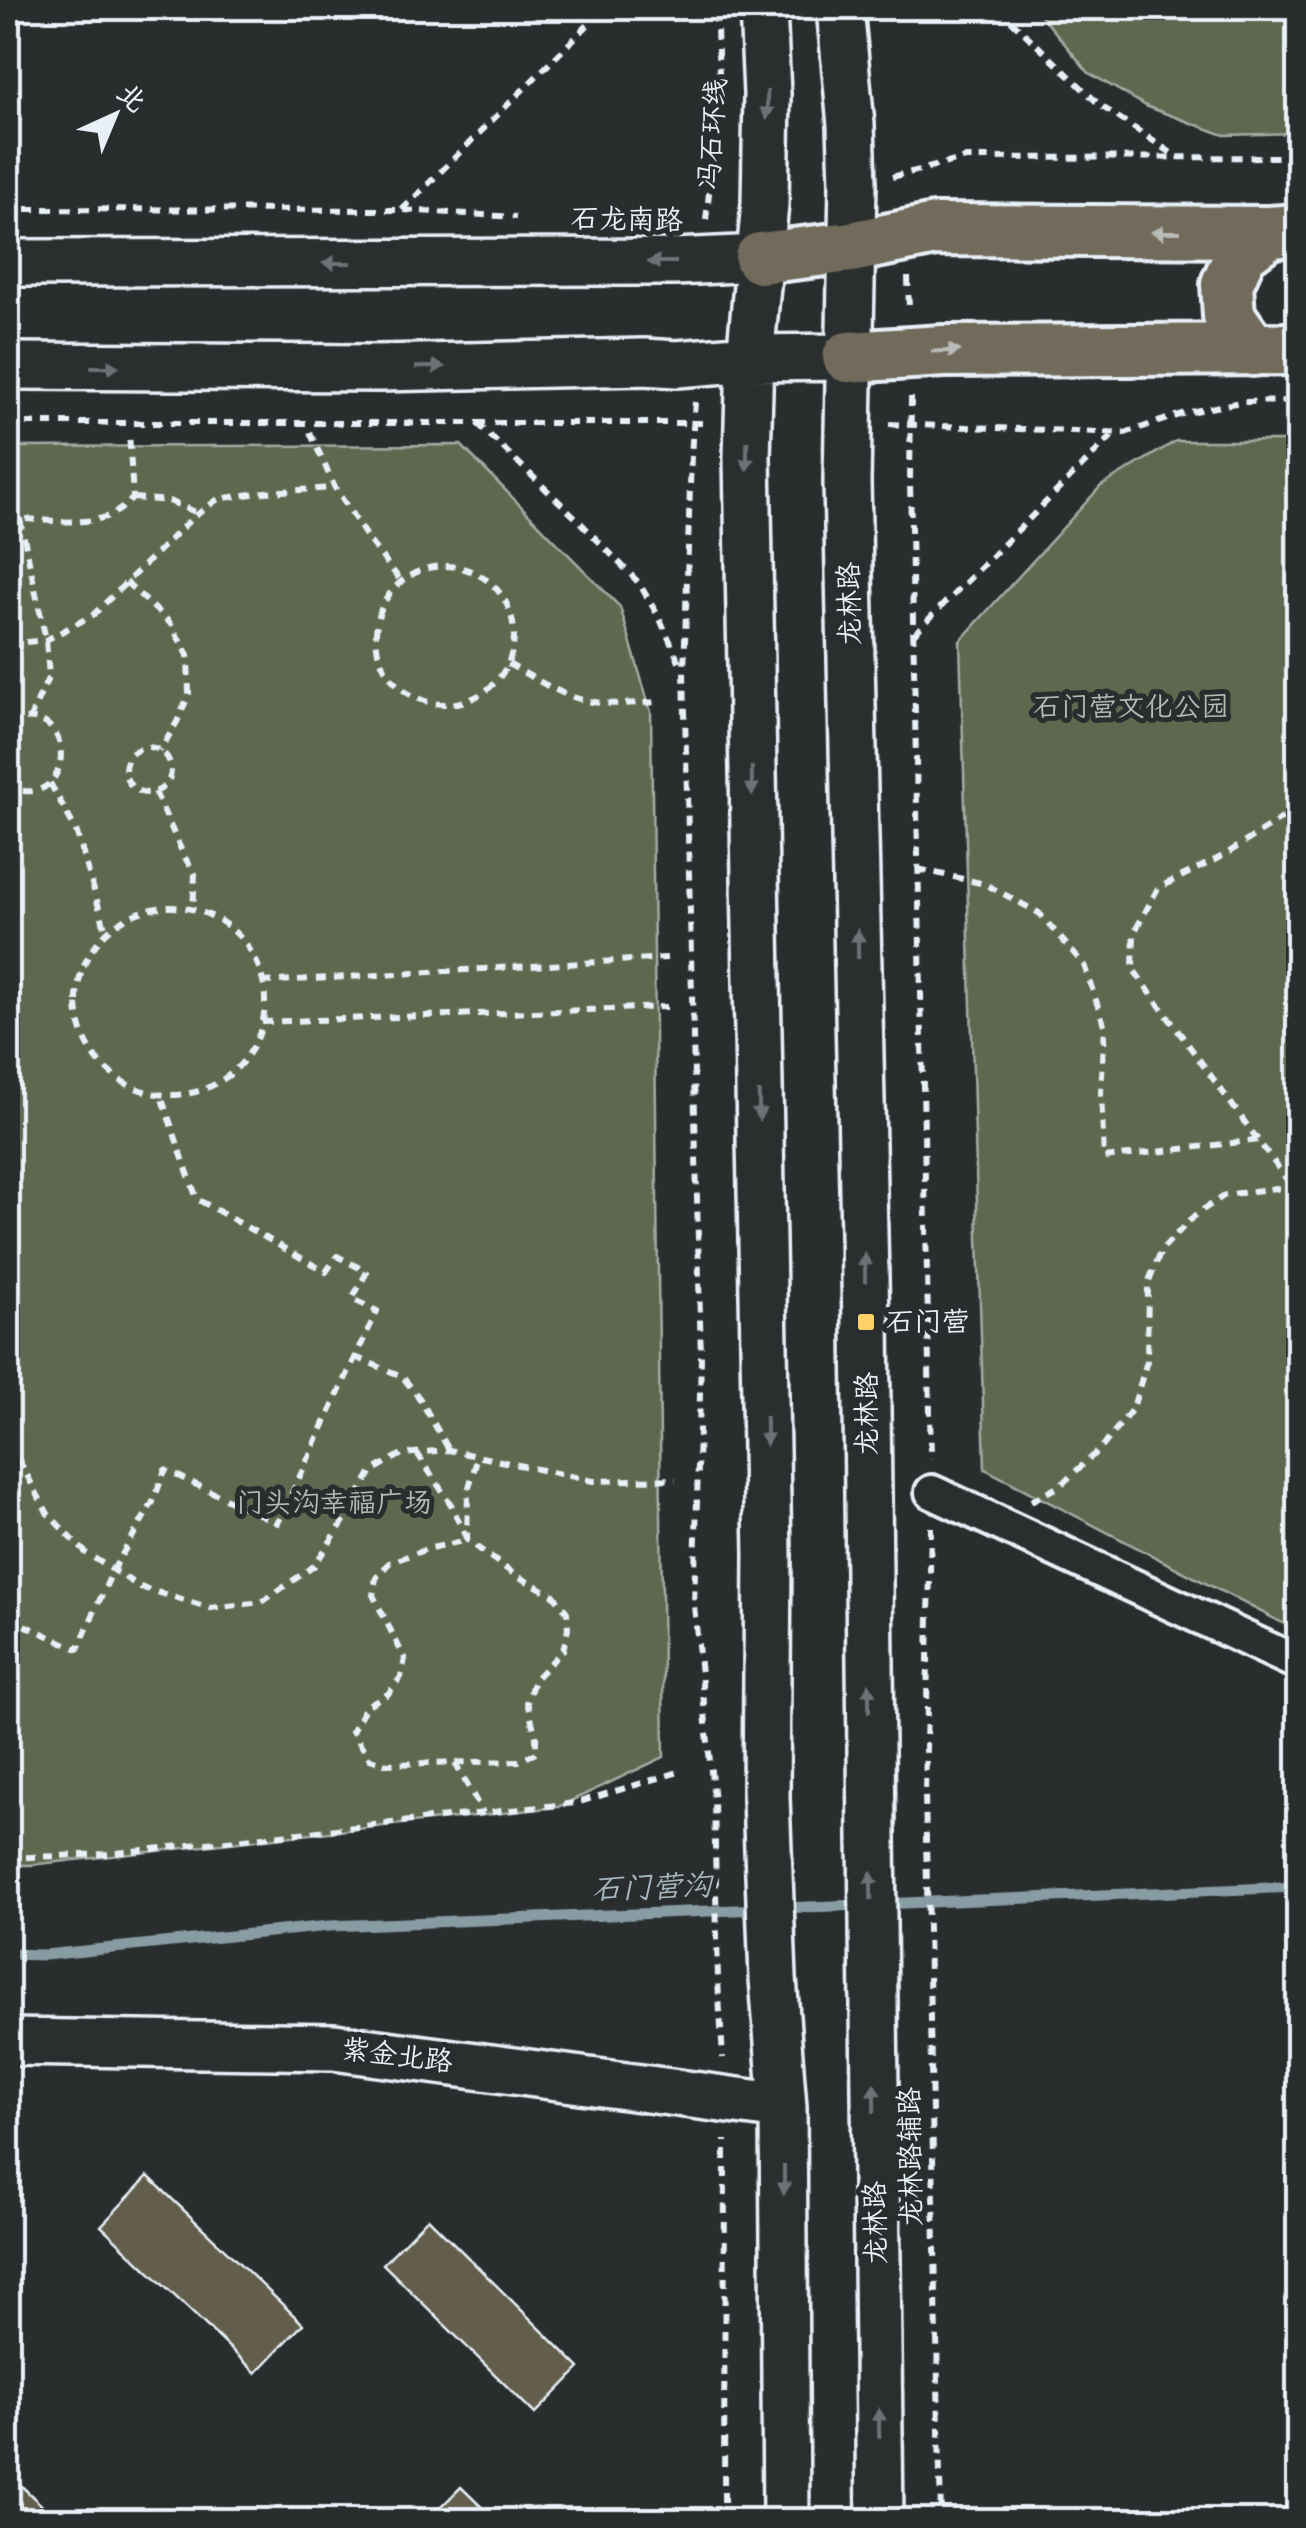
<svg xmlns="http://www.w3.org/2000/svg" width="1306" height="2528" font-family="'Balsamiq Sans','LXGW WenKai TC',sans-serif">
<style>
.green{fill:#5e684f;stroke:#a3aca4;stroke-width:2.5}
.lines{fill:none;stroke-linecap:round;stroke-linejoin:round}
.stream{stroke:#889ca4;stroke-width:11}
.building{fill:#635d4c;stroke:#e8f1f8;stroke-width:2.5}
.street-casing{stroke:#e8f1f8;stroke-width:40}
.secondary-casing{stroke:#e8f1f8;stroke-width:52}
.primary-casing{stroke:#e8f1f8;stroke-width:58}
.path{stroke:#e8f1f8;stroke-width:6;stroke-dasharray:10 8;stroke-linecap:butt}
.street{stroke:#2a2d2e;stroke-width:32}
.secondary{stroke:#2a2d2e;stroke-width:45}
.primary{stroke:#726b5a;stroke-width:50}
.oneway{fill:#6c7275}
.oneway2{fill:#b9bbb9}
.poi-dot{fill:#ffd166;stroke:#2a2d2e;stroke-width:4}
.labels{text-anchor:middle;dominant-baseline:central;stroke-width:10;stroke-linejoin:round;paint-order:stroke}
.street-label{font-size:28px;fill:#e8f1f8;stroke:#2a2d2e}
.park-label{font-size:28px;fill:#b1bab4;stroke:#2a2d2e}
.poi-label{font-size:28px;fill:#e8f1f8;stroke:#2a2d2e;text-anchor:start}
.water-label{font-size:30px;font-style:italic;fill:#a8b8c0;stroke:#2a2d2e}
</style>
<rect width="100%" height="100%" fill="#2a2d2e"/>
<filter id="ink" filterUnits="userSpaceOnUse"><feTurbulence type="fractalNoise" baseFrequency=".01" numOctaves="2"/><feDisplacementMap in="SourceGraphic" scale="20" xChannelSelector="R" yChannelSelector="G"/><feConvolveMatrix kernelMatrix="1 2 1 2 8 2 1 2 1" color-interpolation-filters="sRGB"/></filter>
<g filter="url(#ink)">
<!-- green -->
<path class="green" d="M1035 8H1298V133L1224 135 1148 107 1089 73Z
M1176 441H1298V1631L985 1469 960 641 1101 486Z
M461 445 620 607 651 712 664 1757 558 1807 30 1865H8V447Z"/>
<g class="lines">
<!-- stream -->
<path class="stream" d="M880 1904 1298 1887
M780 1908 861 1905
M8 1954 45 1955 329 1926 761 1909"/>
</g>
<!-- building -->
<path class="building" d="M148 2176 303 2324 256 2373 101 2226Z
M428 2218 580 2368 535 2414 383 2264Z
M8 2473 57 2520H8Z
M461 2487 495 2520H428Z"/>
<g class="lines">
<defs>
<path id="street" d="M932 1492 1298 1663"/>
<path id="secondary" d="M763 8 767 94 765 204 750 358 747 457 768 1555 766 1798 773 1978 783 2107 786 2520
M840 8 851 125 853 183 847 482 866 1322 880 2520
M8 263 675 262 760 258
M8 366 379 368 644 362 677 364 750 358 848 357
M8 2042 334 2047 783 2107"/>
<path id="primary" d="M760 258 851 247 935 230 1269 232 1298 230
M1253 350 1229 316 1227 284 1241 253 1269 232
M848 357 943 351 1298 349"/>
</defs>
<!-- street casing -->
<use href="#street" class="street-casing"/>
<!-- secondary casing -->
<use href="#secondary" class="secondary-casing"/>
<!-- primary casing -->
<use href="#primary" class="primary-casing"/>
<!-- path -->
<path class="path" d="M998 8 1101 106 1176 156
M892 177 966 158 1298 157
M8 209 402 210 516 217
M402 210 605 8
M706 220 720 96 716 8
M908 277 909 310
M911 397 910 482 931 1459
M695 402 691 455 684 672 701 1359 694 1606 714 1801 718 1981 723 2058
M8 423H706
M477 423 575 517 639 583 660 619 682 668
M889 424 1125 433 1185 413 1240 402 1298 401
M310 432 335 488 370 542 401 581
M133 498 169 501 198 513
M8 518C37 519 79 526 106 517 117 513 125 506 133 498L129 432
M20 519 46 640 49 676 30 718
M376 635a69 69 0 1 1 138 0a69 69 0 1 1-138 0Z
M126 582 170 623 188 655 189 694 177 722 160 751
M914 634 1116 432
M8 644 46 640 93 615 191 519 218 499 265 492 335 488
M508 664C533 677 560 696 588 701 611 706 637 703 660 702
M8 723C81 694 76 818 8 786
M125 770a23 23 0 1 1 46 0a23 23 0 1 1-46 0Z
M50 783 76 830 106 931
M155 792 184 856 195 874 193 909
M1298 808 1223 856 1158 888 1134 933 1133 969 1298 1195
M918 869 985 884 1039 913 1084 965 1105 1027 1101 1092 1104 1158 1259 1140
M77 1001a94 94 0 1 1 188 0a94 94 0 1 1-188 0Z
M262 982 667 958
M262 1022 667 1007
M355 1357 402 1376 420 1399 449 1450
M8 1445 15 1453 48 1514 86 1553 140 1587 211 1608 262 1602 314 1566 348 1515 372 1471 402 1454 449 1450 593 1481 676 1479
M417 1453 452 1506 467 1540 427 1549 389 1563 376 1578 373 1595 405 1659 401 1677 388 1694 366 1706 352 1731 370 1759 387 1764 519 1761 536 1753V1737L527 1702 534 1680 563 1650 568 1629 567 1612 554 1595 515 1575 467 1540 468 1491 478 1456
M1031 1501 1061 1485 1103 1446 1133 1408 1147 1361 1148 1283 1162 1249 1195 1215 1225 1195 1276 1188 1298 1198
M931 1527 925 1793 941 2520
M8 1618 78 1649 113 1570 153 1502 165 1470 278 1523 377 1311 352 1299 367 1272 337 1256 326 1272 197 1199 161 1096
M455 1763 483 1813
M8 1858 107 1854 576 1803 682 1771
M724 2520 725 2140"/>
<!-- street -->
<use href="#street" class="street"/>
<!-- secondary -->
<use href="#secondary" class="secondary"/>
<!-- primary -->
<use href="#primary" class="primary"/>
</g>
<!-- one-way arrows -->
<defs><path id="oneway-solid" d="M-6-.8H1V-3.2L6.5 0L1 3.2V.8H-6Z" transform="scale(2.5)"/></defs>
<g class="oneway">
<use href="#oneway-solid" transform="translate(767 105) rotate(91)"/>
<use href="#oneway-solid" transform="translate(662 262) rotate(180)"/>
<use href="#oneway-solid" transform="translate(337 263) rotate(180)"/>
<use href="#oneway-solid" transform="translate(105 367)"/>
<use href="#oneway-solid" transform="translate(430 367) rotate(-1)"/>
<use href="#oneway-solid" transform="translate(747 456) rotate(91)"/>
<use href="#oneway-solid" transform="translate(752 781) rotate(89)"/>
<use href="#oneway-solid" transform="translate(858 944) rotate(-91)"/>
<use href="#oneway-solid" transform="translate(759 1106) rotate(89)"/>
<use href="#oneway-solid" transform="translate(865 1268) rotate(-91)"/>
<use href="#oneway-solid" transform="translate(766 1431) rotate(89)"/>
<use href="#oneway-solid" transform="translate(869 1698) rotate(-90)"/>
<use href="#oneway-solid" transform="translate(871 1886) rotate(-91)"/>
<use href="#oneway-solid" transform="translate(874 2098) rotate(-91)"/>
<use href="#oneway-solid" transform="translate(784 2180) rotate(90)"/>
<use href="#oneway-solid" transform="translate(879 2423) rotate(-91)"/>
</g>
<g class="oneway2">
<use href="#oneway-solid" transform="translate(1166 232) rotate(-180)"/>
<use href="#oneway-solid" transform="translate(946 351) rotate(-2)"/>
</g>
</g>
<!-- markers -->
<rect class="poi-dot" x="856" y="1312" width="20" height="20" rx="5"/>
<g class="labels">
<!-- street labels -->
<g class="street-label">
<text transform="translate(713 134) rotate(-86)">冯石环线</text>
<text transform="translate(627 220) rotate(1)">石龙南路</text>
<text transform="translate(850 604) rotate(-91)">龙林路</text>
<text transform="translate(867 1414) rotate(-90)">龙林路</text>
<text transform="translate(397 2056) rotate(7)">紫金北路</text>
<text transform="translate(911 2157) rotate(-91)">龙林路辅路</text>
<text transform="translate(876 2223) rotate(-91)">龙林路</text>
</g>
<!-- park labels -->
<g class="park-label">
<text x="1131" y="707">石门营文化公园</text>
<text x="334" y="1503">门头沟幸福广场</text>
</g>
<!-- poi labels -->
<g class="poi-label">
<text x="886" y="1322">石门营</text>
</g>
<!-- water labels -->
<g class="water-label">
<text transform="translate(652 1888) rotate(-2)">石门营沟</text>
</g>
</g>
<!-- margin -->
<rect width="1306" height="2528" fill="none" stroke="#2a2d2e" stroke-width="40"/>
<rect x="20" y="20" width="1266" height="2488" fill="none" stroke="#e8f1f8" stroke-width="4" filter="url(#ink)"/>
<!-- north arrow -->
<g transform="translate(115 115) rotate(44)" stroke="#2a2d2e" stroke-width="8" paint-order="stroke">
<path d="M0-8L18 38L0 25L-18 38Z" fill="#e8f1f8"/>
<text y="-15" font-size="28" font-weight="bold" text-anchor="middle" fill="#e8f1f8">北</text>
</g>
</svg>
